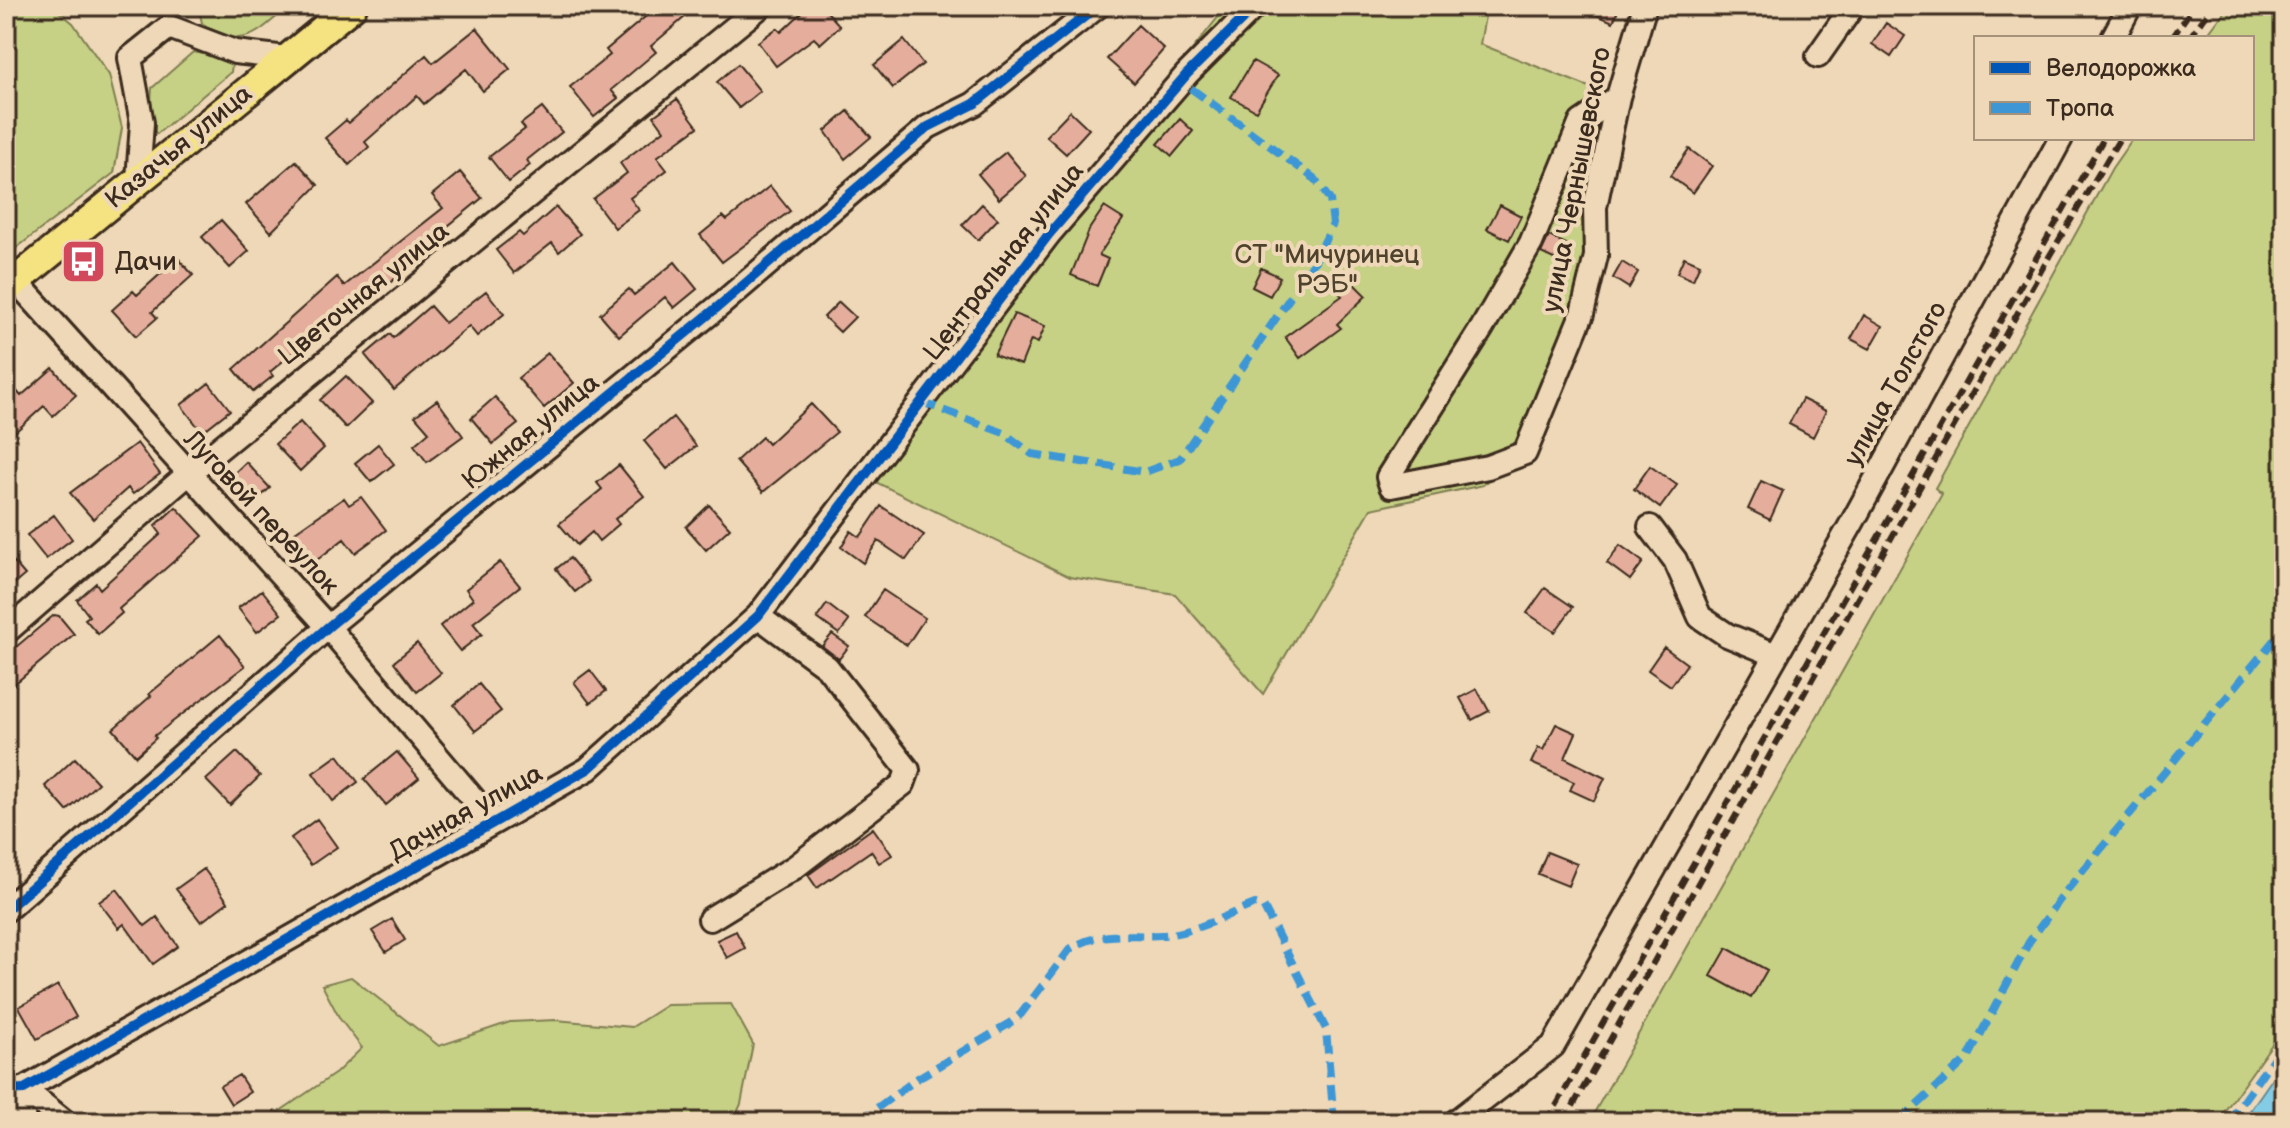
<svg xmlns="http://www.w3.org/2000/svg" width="2290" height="1128" font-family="'Balsamiq Sans',sans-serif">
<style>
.green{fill:#c6d185;stroke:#807e52;stroke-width:2}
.water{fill:#84cce5;stroke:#678b95;stroke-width:2}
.building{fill:#e5ae9c;stroke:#3b2a1e;stroke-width:2}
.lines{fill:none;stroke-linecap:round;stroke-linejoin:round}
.minor-casing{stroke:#3b2a1e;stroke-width:28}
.major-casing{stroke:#3b2a1e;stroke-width:34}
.minor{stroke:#eed8b7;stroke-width:22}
.major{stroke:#f5e382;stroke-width:28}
.rail{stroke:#3b2a1e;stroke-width:6;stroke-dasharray:12 6;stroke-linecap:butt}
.quiet{stroke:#3e96d5;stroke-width:8;stroke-dasharray:16 8;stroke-linecap:butt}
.cycleway-casing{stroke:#eed8b7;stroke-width:15}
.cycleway{stroke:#0057b8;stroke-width:10}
.labels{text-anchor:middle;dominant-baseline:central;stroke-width:8;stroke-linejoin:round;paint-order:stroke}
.street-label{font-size:26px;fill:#3b2a1e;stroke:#eed8b7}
.park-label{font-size:26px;fill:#50432d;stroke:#eed8b7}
.poi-label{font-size:26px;fill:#3b2a1e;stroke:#eed8b7;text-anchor:start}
</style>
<rect width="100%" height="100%" fill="#eed8b7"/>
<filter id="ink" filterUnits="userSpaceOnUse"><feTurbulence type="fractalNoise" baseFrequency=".0125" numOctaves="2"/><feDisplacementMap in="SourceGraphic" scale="16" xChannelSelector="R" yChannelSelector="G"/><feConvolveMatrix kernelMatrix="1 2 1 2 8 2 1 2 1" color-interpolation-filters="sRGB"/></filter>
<g filter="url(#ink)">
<!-- green -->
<path class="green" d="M6 6H52L73 23 109 75 122 128 114 173 6 256Z
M209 6H289C256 34 244 52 202 23L200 14Z
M1227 6H1448L1449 12 1486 11 1480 44 1614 97 1587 261 1521 451 1483 485 1371 509 1263 694 1175 594 1070 577 857 473Z
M2229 6H2284V1027L2217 1122H1589L1942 494 1935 488 2112 168 2133 138H2252V38H2205Z
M193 52 226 58 232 63 231 72 157 134 149 127 152 88Z
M351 977 439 1046 510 1022 556 1020 632 1027 667 1005 731 1004 753 1044 741 1104 733 1122H264L336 1073 362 1048 340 1019 322 985Z"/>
<!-- water -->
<path class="water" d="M2284 1062V1122H2242Z"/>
<!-- building -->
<path class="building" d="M658 6H678L686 16 651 46 656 52 611 90 618 98 594 117 570 87 610 55 606 50Z
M809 6H822L840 26 820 44 814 38 776 66 758 42 777 28 781 32Z
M1575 6H1620L1613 22Z
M1886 23 1905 36 1891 57 1872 44Z
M1138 25 1164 49 1134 83 1107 59Z
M477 28 510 69 483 91 466 69 424 104 417 96 365 142 369 147 349 165 325 138 346 120 349 123 426 55 433 63Z
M904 40 923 64 893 88 874 65Z
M1253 61 1278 75 1256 111 1231 97Z
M738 64 760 91 739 108 717 82Z
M677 99 698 127 657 157 667 170 630 198 639 210 615 228 593 199 627 173 620 163 664 130 654 116Z
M542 108 562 132 527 160 530 165 509 182 489 157 525 129 521 124Z
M848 111 871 137 845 159 825 131Z
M1070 111 1089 129 1066 154 1046 136Z
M1180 119 1193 131 1172 156 1158 144Z
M1689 149 1712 166 1693 193 1670 176Z
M1006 152 1026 176 999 199 978 174Z
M296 161 318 185 271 232 246 204Z
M460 172 482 198 437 235 442 242 378 292 375 287 332 320 270 372 273 376 253 392 234 369 337 277 344 286 443 208 432 195Z
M770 186 790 211 722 262 700 235 723 216 727 220Z
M982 204 998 219 978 240 962 225Z
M1500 205 1521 216 1509 240 1487 229Z
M556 207 580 234 559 252 552 243 514 273 496 250 519 232 523 236Z
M1104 207 1123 219 1099 255 1108 259 1097 286 1071 275 1090 228Z
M221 220 249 251 230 268 202 237Z
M1549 236 1568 245 1560 262 1541 253Z
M1684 257 1700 264 1693 280 1677 273Z
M178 258 193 275 152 312 157 318 136 336 112 310 133 291 137 295Z
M675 262 697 289 674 308 665 297 619 336 600 314 629 289 634 295Z
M1622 262 1638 272 1629 288 1613 278Z
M1261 268 1280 277 1270 296 1252 287Z
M1347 277 1366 296 1337 324 1341 328 1300 358 1285 337 1342 296 1335 289Z
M486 291 504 314 477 336 469 326 394 390 365 355 390 334 393 338 430 306 445 323Z
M839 302 855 317 840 332 824 317Z
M1014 314 1045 326 1038 343 1031 340 1021 365 994 355Z
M1864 315 1883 326 1870 349 1851 339Z
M548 353 574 383 544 408 518 378Z
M53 368 76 395 53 416 44 406 15 432 6 421V397L15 389 21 396Z
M346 376 372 403 346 428 320 400Z
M209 383 230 410 202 432 181 405Z
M495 397 518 424 493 444 471 418Z
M1802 399 1826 411 1813 437 1789 424Z
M437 400 463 436 427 462 414 445 429 432 415 416Z
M811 404 837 432 763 492 736 461 762 437 768 444Z
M673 417 696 446 667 469 644 441Z
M300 422 324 448 300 471 275 444Z
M137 443 160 474 133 494 128 488 93 519 70 493Z
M378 444 394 464 371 482 355 463Z
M246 462 270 488 250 506 227 480Z
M619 465 644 496 615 519 619 524 599 541 592 532 577 545 559 524 602 489 597 483Z
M1650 466 1677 485 1660 508 1634 489Z
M1761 481 1783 491 1770 520 1748 509Z
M361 497 386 530 355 553 344 539 309 566 288 537 344 498 349 505Z
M709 505 730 528 706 550 686 527Z
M881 506 924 535 906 560 878 541 863 563 841 547 851 531 860 537Z
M176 507 203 536 119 609 122 613 98 634 85 619 89 616 77 600 96 583 100 589 161 534 155 526Z
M54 515 72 539 46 559 27 535Z
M1620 545 1643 562 1630 580 1607 563Z
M6 553 25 575 6 591Z
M570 558 589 581 575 592 556 569Z
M500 562 520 586 473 623 482 634 460 651 440 626 473 599 466 589Z
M1545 588 1573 607 1555 632 1527 613Z
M262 590 281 614 257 632 238 608Z
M883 590 925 618 907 645 865 617Z
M827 604 849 621 839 634 817 618Z
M54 615 59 616 74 634 6 691V651L14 645 16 647Z
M832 634 849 646 839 659 822 646Z
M220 635 245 666 154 736 156 738 136 756 113 729 151 696 149 694Z
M417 643 441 673 417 692 394 662Z
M1664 647 1687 664 1671 686 1648 670Z
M590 670 606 691 590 703 574 682Z
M479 684 501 711 475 731 454 705Z
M1477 689 1489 711 1472 720 1460 698Z
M1556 724 1576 733 1565 758 1605 778 1594 801 1570 790 1574 782 1531 763 1538 748 1543 750Z
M237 752 260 776 230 805 206 780Z
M397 752 419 778 386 805 364 779Z
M338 755 358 782 333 801 313 773Z
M75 758 98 783 67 811 45 786Z
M317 819 337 847 311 865 291 838Z
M873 828 892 855 879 863 871 851 817 888 808 875Z
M1547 852 1577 864 1568 886 1538 874Z
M204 869 228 902 201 922 176 889Z
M117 889 145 926 157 917 178 946 153 964 124 924 119 928 99 902Z
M392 919 405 940 386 952 372 931Z
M736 931 745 948 727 958 717 940Z
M1727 948 1767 970 1751 998 1711 976Z
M58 985 76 1017 37 1039 19 1007Z
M239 1075 250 1092 231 1104 220 1086Z"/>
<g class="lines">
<defs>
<path id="minor" d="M2113 38 2130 6
M1818 56 1853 6
M1618 97 1581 122 1531 243 1482 328 1388 477 1391 486 1488 467 1525 453 1582 314 1596 256 1595 207 1618 97 1645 6
M138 180 142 123 130 58 169 27 235 52 287 58
M16 281 328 627 493 822
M1650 527 1675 560 1700 617 1727 635 1776 655
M6 632 187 475 761 6
M6 910 328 627 719 306 928 127 974 104 1098 6
M710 919 795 867 903 784 908 770 827 667 758 616
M24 1089 588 769 758 616 1049 234 1187 74 1255 6
M6 1090 24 1089 65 1122
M23 1122 24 1089
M1455 1122 1553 1046 1853 521 2061 138"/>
<path id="major" d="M6 289 352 6"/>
</defs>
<!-- minor casing -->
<use href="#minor" class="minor-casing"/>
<!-- major casing -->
<use href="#major" class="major-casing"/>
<!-- minor -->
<use href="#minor" class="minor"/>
<!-- major -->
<use href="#major" class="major"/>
<!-- rail -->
<path class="rail" d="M2172 38 2194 6
M2189 38 2213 6
M1547 1122 2104 138
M1564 1122 2050 255 2120 138"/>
<!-- quiet -->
<path class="quiet" d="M921 402 1004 433 1032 454 1145 472 1180 459 1315 261 1333 224 1330 200 1315 179 1181 81
M858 1122 918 1078 1007 1025 1021 1014 1070 949C1100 930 1128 937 1161 935 1192 934 1226 915 1255 904L1263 906 1326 1029 1334 1122
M1899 1122 1968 1058 2029 942 2067 890 2284 628
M2228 1122 2284 1043"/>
<defs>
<path id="cycleway" d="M6 910 328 627 719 306 928 127 974 104 1098 6
M6 1090 24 1089 588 769 758 616 1049 234 1187 74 1248 14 1239 6"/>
</defs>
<!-- cycleway casing -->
<use href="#cycleway" class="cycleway-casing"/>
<!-- cycleway -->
<use href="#cycleway" class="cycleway"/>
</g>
</g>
<!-- icons -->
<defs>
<symbol id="bus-square" viewBox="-11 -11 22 22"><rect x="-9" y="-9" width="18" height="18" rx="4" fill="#d1495b" stroke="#eed8b7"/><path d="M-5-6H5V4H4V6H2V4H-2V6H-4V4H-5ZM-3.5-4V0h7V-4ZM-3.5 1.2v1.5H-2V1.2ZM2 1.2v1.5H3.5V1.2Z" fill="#fff"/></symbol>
</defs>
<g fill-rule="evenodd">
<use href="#bus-square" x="58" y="236" width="51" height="51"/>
</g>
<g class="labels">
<!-- street labels -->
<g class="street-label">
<text transform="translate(179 147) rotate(-39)">Казачья улица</text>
<text transform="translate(1577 180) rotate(-79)">улица Чернышевского</text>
<text transform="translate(1004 262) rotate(-52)">Центральная улица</text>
<text transform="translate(364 294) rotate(-39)">Цветочная улица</text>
<text transform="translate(1896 384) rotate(-61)">улица Толстого</text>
<text transform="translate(531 432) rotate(-39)">Южная улица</text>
<text transform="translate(261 513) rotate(47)">Луговой переулок</text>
<text transform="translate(466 813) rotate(-29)">Дачная улица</text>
</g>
<!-- park labels -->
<g class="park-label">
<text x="1327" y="255">СТ "Мичуринец<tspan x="1327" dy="30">РЭБ"</tspan></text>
</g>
<!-- poi labels -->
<g class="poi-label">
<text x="115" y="262">Дачи</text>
</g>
</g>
<!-- margin -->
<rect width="2290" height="1128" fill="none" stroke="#eed8b7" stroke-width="32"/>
<rect x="16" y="16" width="2258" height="1096" fill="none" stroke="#3b2a1e" stroke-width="3" filter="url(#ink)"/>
<!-- legend -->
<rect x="1974" y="36" width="280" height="104" fill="#eed8b7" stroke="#a6927a" stroke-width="2"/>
<rect x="1990" y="62" width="40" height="12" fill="#0057b8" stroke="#a6927a" stroke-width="2"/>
<text x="2046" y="76" font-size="24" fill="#3b2a1e">Велодорожка</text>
<rect x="1990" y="102" width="40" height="12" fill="#3e96d5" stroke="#a6927a" stroke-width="2"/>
<text x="2046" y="116" font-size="24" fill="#3b2a1e">Тропа</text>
</svg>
